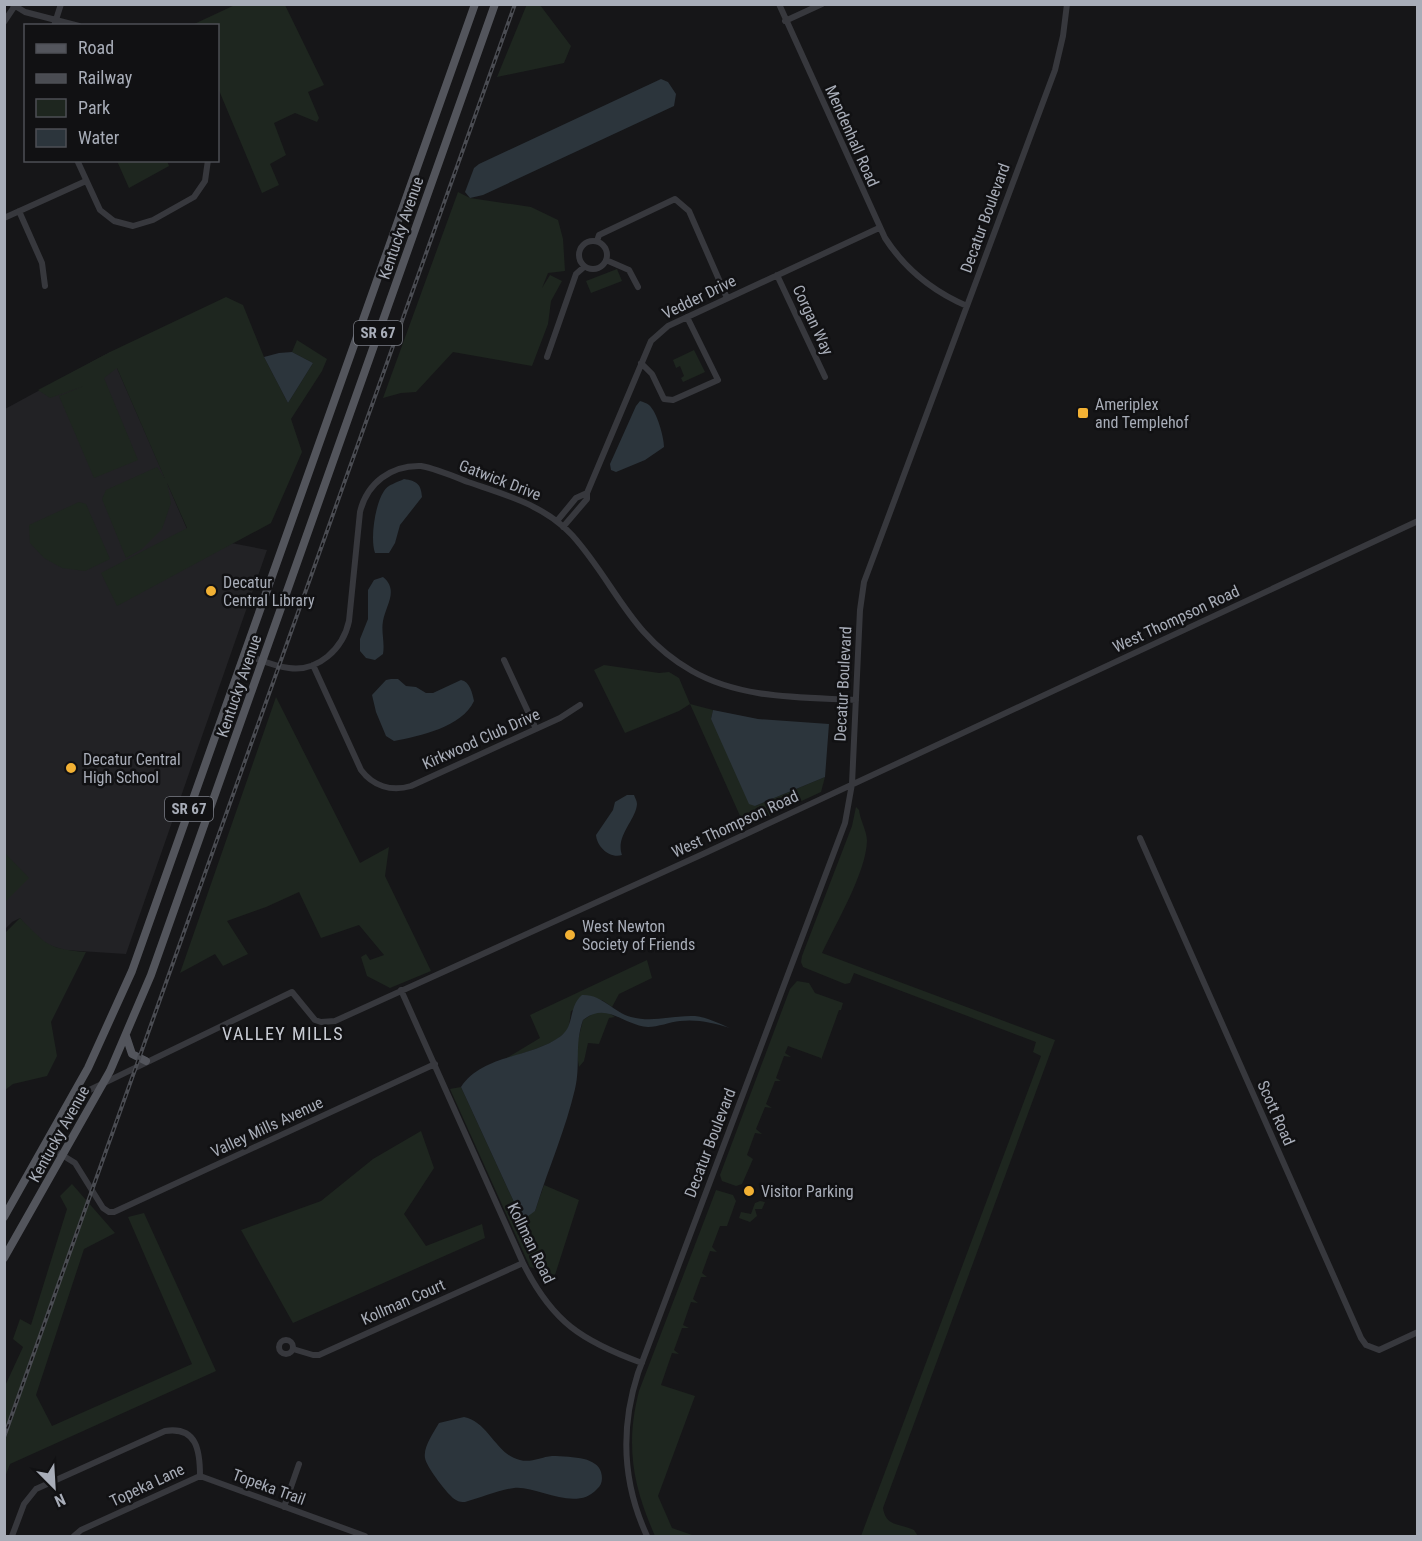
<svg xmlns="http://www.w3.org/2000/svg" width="1422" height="1541" font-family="'Roboto Condensed',sans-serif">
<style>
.built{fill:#222225}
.green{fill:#1e261f}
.water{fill:#2c353c}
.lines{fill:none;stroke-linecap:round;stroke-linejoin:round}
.minor{stroke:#37383d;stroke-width:6}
.major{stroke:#53555c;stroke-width:8}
.rail-casing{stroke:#4a4c52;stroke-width:4}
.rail{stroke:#111113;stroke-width:1.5;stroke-dasharray:4.5;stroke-linecap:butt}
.poi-dot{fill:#f2b134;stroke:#111113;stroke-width:2}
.labels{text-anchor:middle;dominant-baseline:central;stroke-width:5;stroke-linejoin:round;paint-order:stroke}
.shield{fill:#111113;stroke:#7b7e86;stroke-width:1.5}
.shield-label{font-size:15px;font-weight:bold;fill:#a8adb8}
.street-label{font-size:16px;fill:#a8adb8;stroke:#111113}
.poi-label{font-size:16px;fill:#a8adb8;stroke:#111113;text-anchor:start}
.neighbourhood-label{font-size:18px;letter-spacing:1.5px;fill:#c9ccd4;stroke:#111113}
</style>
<rect width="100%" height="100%" fill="#161618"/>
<!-- built -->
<path class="built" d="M110 352 187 529 205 538 267 550 126 954 64 950 39 942 20 918 12 922 5 929V409Z"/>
<!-- green -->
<path class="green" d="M237 4 285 5 324 85 308 92 319 118 317 122 295 113 274 123 286 155 270 164 279 185 262 193 218 88V26L192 25Z
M527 4 540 5 571 46 564 63 497 77Z
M117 161H167L169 166 129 188Z
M458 192 470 198 531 207 558 220 563 239 565 271 548 273 542 288 550 275 562 281 551 301 548 324 532 366 453 352 416 392 401 393 383 398Z
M617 269 622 281 591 293 586 281Z
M226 297 243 305 264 357 288 403 313 363 292 352 297 340 327 359 322 371 291 419 302 452 271 523 117 606 101 573 187 528 167 483 171 503 162 529 142 549 126 558 102 499 106 490 157 467 165 479 117 368 104 378 138 460 94 478 59 396 84 386 50 398 38 390 110 352Z
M694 350 705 372 683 382 681 378 684 376 680 366 676 368 673 360Z
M79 502 86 504 110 559 85 571 62 568 44 558 30 543 29 525Z
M604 665 659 673 669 672 679 678 690 704 713 710 711 719 755 806 825 777 821 792 745 827 690 704 679 711 625 733 594 670Z
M276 697 360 863 389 847 385 876 431 971 390 988 367 976 361 957 366 954 370 960 384 955 359 925 321 938 299 892 266 907 227 921 248 954 223 966 215 954 180 973Z
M856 807 859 810C860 820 867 831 867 841 866 873 836 923 822 953L1055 1040 883 1508C886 1527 899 1523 914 1530L918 1536H861L1041 1056 1033 1052 1036 1042 854 973 850 983 845 984 803 967 801 962 802 956 852 826Z
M5 853 29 878 5 902Z
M20 918C46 944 47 949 86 952L51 1022 57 1056 47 1076 13 1084 5 1090V933Z
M647 960 652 978 619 994 612 1007 602 1000 571 1011C570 1016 570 1025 567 1030 557 1045 522 1053 505 1059L540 1038 530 1015Z
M797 981 809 983 815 993 843 1003 841 1010H839L821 1060V1058L788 1046 785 1053 791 1057 784 1056 776 1078 781 1081H775L766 1104 772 1108 765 1107 756 1129 762 1134 755 1133 747 1155 753 1159 742 1184 736 1186 722 1181 720 1175 790 989Z
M606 1011 615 1017 609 1018 599 1044 588 1043 584 1061 579 1067 576 1048 583 1020 596 1012Z
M461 1087 519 1213 535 1211 544 1185 579 1200 555 1275 530 1267 450 1089Z
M421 1131 434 1168 404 1214 426 1246 482 1224 485 1238 293 1323 241 1230 321 1201 373 1159Z
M72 1184 115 1233 84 1249 36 1395 52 1426 192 1364 128 1217 144 1213 216 1371 10 1464 5 1477V1386L23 1347 13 1339 20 1319 31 1325 67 1209 60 1196Z
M716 1190 733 1195 736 1201 727 1226H720L712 1247 717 1252 710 1251 702 1273 707 1277H701L693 1299 698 1303 691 1302 683 1325 689 1328H682L674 1350 679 1354 672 1353 661 1385 695 1396 658 1496 672 1528 695 1536H655C633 1486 625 1446 639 1391Z
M760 1201 765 1202 762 1209H755L757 1216 750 1222 739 1218 741 1212 751 1214 755 1203Z"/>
<!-- water -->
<path class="water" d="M661 79 668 82 676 94 674 106 483 195 470 198 465 192 474 168 479 164Z
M292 352 313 363 288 403 264 357 279 353Z
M640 401C643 402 647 403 649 405 657 412 664 437 664 447L645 460 616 472 611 470 610 464 636 406Z
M404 479C417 481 421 484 422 497L400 525 395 543 389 553H375C370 539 375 504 384 491 387 485 398 482 404 479Z
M383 577C399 590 386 605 383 621 381 632 385 643 383 654L375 660 366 658 360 651V639L368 619V590L374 580Z
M391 679H398L406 686 416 687 426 693H433L461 680C470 682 472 692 474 701 462 727 420 736 394 741L386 736 376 712 372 695 386 680Z
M713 710 758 719 829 724 825 777 755 806 749 804 711 719Z
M627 795H634C635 798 637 801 637 804 636 820 615 836 622 855 610 859 597 847 596 835L613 810 615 802Z
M582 995C602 994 613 1012 631 1017 654 1023 673 1015 695 1016 707 1017 720 1024 730 1028 713 1023 698 1019 680 1021 670 1022 658 1027 648 1027 622 1025 607 1001 583 1020 574 1046 581 1064 575 1089 566 1128 549 1167 537 1205L535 1211 527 1217 519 1213 461 1087C483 1054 532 1058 561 1036 575 1025 568 1007 582 995Z
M464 1417C489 1422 496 1455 520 1460 531 1463 541 1457 552 1456 562 1456 575 1457 584 1459 592 1461 599 1465 601 1472 603 1479 602 1485 597 1489 576 1513 536 1485 514 1488 498 1490 481 1498 465 1502 462 1502 459 1502 456 1500 448 1496 426 1466 425 1458 423 1447 434 1432 439 1423Z"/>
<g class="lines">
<!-- minor -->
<path class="minor" d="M12 4 25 12 79 26
M779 4 885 238C905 269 932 291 967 306
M785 21 822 4
M4 22 14 7
M54 26 61 4
M77 160 100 210 114 221 133 226 153 220 194 197 205 181 208 160
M19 211 42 263 45 286
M4 218 86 181
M579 255a14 14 0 1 1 28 0a14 14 0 1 1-28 0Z
M597 241 599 235 675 199 689 211 727 298
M606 260 629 270 638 287
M777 275 825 377
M547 357 576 274 584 267
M641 363 652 374 664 399 673 400 718 380 687 317
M557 521 576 498 587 493
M563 527 587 499V493L651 341 668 326 879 228
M244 654C258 659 273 666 289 668 318 672 343 649 349 621L360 512C367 483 391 465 421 466 437 469 453 476 468 482 506 495 544 505 572 535 616 584 629 635 692 671 741 699 800 697 856 700
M504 660 536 729
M313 665 361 770C373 786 391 792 411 786L560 718 580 705
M1140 838 1361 1338 1366 1345 1379 1350 1418 1332
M401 990 523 1263C552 1322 582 1341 642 1363
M73 1098 292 992 315 1020 321 1022 335 1021 703 854 1418 521
M46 1145 75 1163 103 1208 109 1212H114L435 1064
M279 1347a7 7 0 1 1 14 0a7 7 0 1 1-14 0Z
M293 1349 313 1355H319L523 1263
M200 1476 365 1536
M284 1507 299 1464
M12 1536 24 1504 36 1489 165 1431C197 1426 200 1451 200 1476
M74 1536 81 1530 200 1476
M647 1536C622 1482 620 1429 638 1373L845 823 852 784 860 610 864 582 1055 70 1063 36 1067 4"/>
<!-- major -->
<path class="major" d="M126 1036 132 1054 146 1061
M4 1217 88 1068 132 971 475 4
M4 1258 110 1071 151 975 495 4"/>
<defs>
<path id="rail" d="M4 1437 515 4"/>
</defs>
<!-- rail casing -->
<use href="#rail" class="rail-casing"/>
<!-- rail -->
<use href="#rail" class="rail"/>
</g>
<!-- markers -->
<g class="poi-dot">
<rect x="1077" y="407" width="12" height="12" rx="3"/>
<circle cx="211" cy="591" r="6"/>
<circle cx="71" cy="768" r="6"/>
<circle cx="570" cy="935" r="6"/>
<circle cx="749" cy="1191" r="6"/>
</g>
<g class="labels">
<!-- shield labels -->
<g class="shield">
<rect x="354" y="321" width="48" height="24" rx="4.5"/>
<rect x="165" y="797" width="48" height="24" rx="4.5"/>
</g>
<g class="shield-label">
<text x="378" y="333">SR 67</text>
<text x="189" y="809">SR 67</text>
</g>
<!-- street labels -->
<g class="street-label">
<text transform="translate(852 136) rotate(66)">Mendenhall Road</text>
<text transform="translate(985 218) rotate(-70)">Decatur Boulevard</text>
<text transform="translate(401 228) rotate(-71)">Kentucky Avenue</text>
<text transform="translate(699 297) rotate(-26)">Vedder Drive</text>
<text transform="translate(813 320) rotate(65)">Corgan Way</text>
<text transform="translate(500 480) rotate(21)">Gatwick Drive</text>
<text transform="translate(1176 619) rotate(-25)">West Thompson Road</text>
<text transform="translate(843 684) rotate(-87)">Decatur Boulevard</text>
<text transform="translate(239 686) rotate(-71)">Kentucky Avenue</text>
<text transform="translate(481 739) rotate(-24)">Kirkwood Club Drive</text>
<text transform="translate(735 824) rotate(-25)">West Thompson Road</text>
<text transform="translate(1276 1113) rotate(66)">Scott Road</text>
<text transform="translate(267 1127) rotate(-25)">Valley Mills Avenue</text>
<text transform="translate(59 1134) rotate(-61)">Kentucky Avenue</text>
<text transform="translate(710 1143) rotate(-69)">Decatur Boulevard</text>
<text transform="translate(531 1243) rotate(64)">Kollman Road</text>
<text transform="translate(403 1302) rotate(-24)">Kollman Court</text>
<text transform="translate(147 1485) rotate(-25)">Topeka Lane</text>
<text transform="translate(269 1487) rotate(20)">Topeka Trail</text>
</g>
<!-- poi labels -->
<g class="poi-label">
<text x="1095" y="404">Ameriplex<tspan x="1095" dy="18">and Templehof</tspan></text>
<text x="223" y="582">Decatur<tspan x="223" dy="18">Central Library</tspan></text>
<text x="83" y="759">Decatur Central<tspan x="83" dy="18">High School</tspan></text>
<text x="582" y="926">West Newton<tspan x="582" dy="18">Society of Friends</tspan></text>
<text x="761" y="1191">Visitor Parking</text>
</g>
<!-- neighbourhood labels -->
<g class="neighbourhood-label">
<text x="283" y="1033">VALLEY MILLS</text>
</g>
</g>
<!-- border -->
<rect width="1422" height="1541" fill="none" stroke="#a8adb8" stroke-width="12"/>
<!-- legend -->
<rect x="24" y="24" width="195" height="138" fill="#111113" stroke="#4d4f55" stroke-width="1.5"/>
<rect x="36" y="44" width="30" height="9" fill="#53555c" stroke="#4d4f55" stroke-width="1.5"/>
<text x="78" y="54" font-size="18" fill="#a8adb8">Road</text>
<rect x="36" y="74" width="30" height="9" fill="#4a4c52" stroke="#4d4f55" stroke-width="1.5"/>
<text x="78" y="84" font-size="18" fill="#a8adb8">Railway</text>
<rect x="36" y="99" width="30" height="18" fill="#1e261f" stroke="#4d4f55" stroke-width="1.5"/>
<text x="78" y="114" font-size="18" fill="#a8adb8">Park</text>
<rect x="36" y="129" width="30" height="18" fill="#2c353c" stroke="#4d4f55" stroke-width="1.5"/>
<text x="78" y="144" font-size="18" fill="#a8adb8">Water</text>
<!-- north arrow -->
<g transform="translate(54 1487) rotate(156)" stroke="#111113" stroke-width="4.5" paint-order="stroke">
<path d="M0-4.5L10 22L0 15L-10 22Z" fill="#a8adb8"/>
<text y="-9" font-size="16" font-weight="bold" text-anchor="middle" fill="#a8adb8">N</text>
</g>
</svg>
